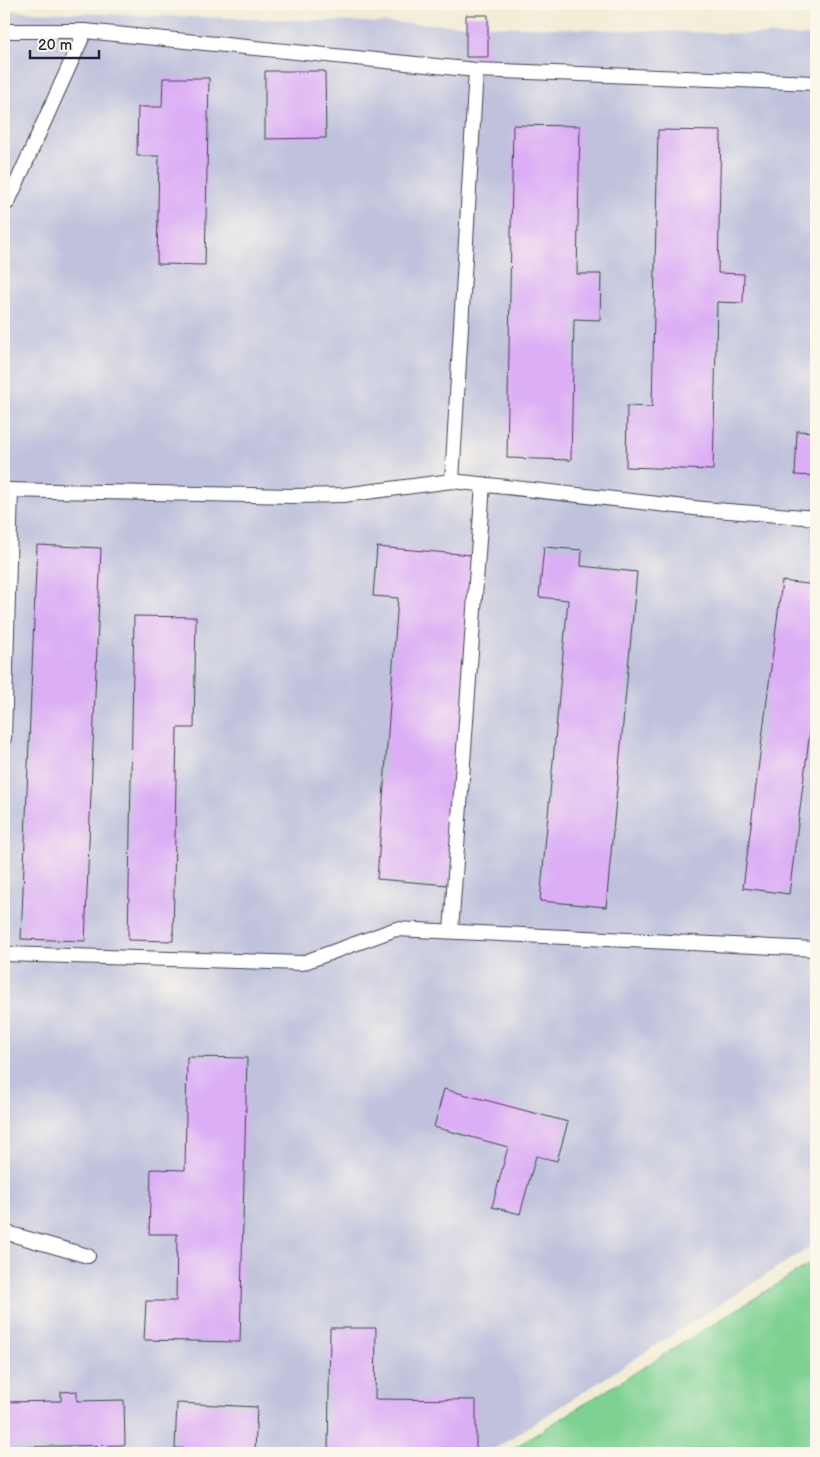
<svg xmlns="http://www.w3.org/2000/svg" width="820" height="1457" font-family="'Balsamiq Sans',sans-serif">
<style>
.industrial{fill:#c0c2dd}
.green{fill:#7fd193;stroke:#507a67}
.building{fill:#dbaef5}
.lines{fill:none;stroke-linecap:round;stroke-linejoin:round}
.service-casing{stroke:#414052;stroke-width:16}
.service{stroke:#fff;stroke-width:14}
</style>
<rect width="100%" height="100%" fill="#fbf7ec"/>
<filter id="ink" filterUnits="userSpaceOnUse"><feTurbulence type="fractalNoise" baseFrequency=".02" numOctaves="2"/><feDisplacementMap in="SourceGraphic" scale="10" xChannelSelector="R" yChannelSelector="G"/><feConvolveMatrix kernelMatrix="1 2 1 2 8 2 1 2 1" color-interpolation-filters="sRGB"/></filter>
<filter id="wash" filterUnits="userSpaceOnUse"><feTurbulence type="fractalNoise" baseFrequency=".0096" numOctaves="4" result="noise"/><feDisplacementMap in="SourceGraphic" scale="20" xChannelSelector="R" yChannelSelector="G"/><feGaussianBlur stdDeviation="1.12" result="paint"/><feColorMatrix in="noise" values="0 0 0 0 0 0 0 0 0 0 0 0 0 0 0 0 0 1.4 0 .05"/><feComposite in="paint" operator="in"/></filter>
<g filter="url(#wash)">
<rect width="100%" height="100%" fill="#f2ecd5"/>
<!-- industrial -->
<path class="industrial" d="M4 11 816 36V1243L488 1453H4Z"/>
<!-- green -->
<path class="green" d="M816 1260V1453H506Z"/>
<g id="blocks">
<!-- building -->
<path class="building" d="M466 15H488V57H466Z
M265 71H325L326 138 265 139Z
M163 78H209L205 265 157 264 159 156H137L138 107H162Z
M513 125 580 126 577 274H601L600 320 574 319 571 460 507 458Z
M658 130 721 131 718 273 744 274 743 303 717 302 713 470 626 467 627 406 652 407Z
M797 431 816 432V476L795 475Z
M37 545 101 548 85 941 21 939Z
M377 547 472 555 448 885 377 879 398 598 373 596Z
M544 547 582 550 581 566 637 572 606 907 540 901 568 600 539 597Z
M782 581 816 585V684L789 894 743 888Z
M134 616 196 617 194 728H177L173 941 128 940Z
M187 1057 247 1058 240 1342 144 1340 146 1301H176L177 1234H149L151 1169 185 1170Z
M444 1089 568 1122 557 1161 536 1156 520 1214 492 1207 508 1147 434 1127Z
M330 1328H376L375 1399 476 1400V1453H328Z
M77 1391V1401L124 1400 125 1445 4 1447V1402L61 1401V1392Z
M177 1403 257 1407 255 1452 175 1448Z"/>
</g>
</g>
<g filter="url(#ink)">
<use href="#blocks" fill-opacity="0" stroke="#414052" stroke-width="1"/>
<g class="lines">
<defs>
<path id="service" d="M4 31H85L476 70 816 83
M4 202H8L85 31
M452 481 476 70
M4 490 293 496 343 495 452 481 703 509 816 518
M4 738 11 490
M451 931 483 484
M4 954 302 963 396 929 816 949
M4 1232 88 1256"/>
</defs>
<!-- service casing -->
<use href="#service" class="service-casing"/>
<!-- service -->
<use href="#service" class="service"/>
</g>
</g>
<!-- margin -->
<rect width="820" height="1457" fill="none" stroke="#fbf7ec" stroke-width="20"/>
<!-- scale -->
<path d="M30 50v8h69v-8" fill="none" stroke="#22223b" stroke-width="2.5"/>
<text x="38" y="50" font-size="15" fill="#22223b" stroke="#fbf7ec" stroke-width="4" paint-order="stroke">20 m</text>
</svg>
